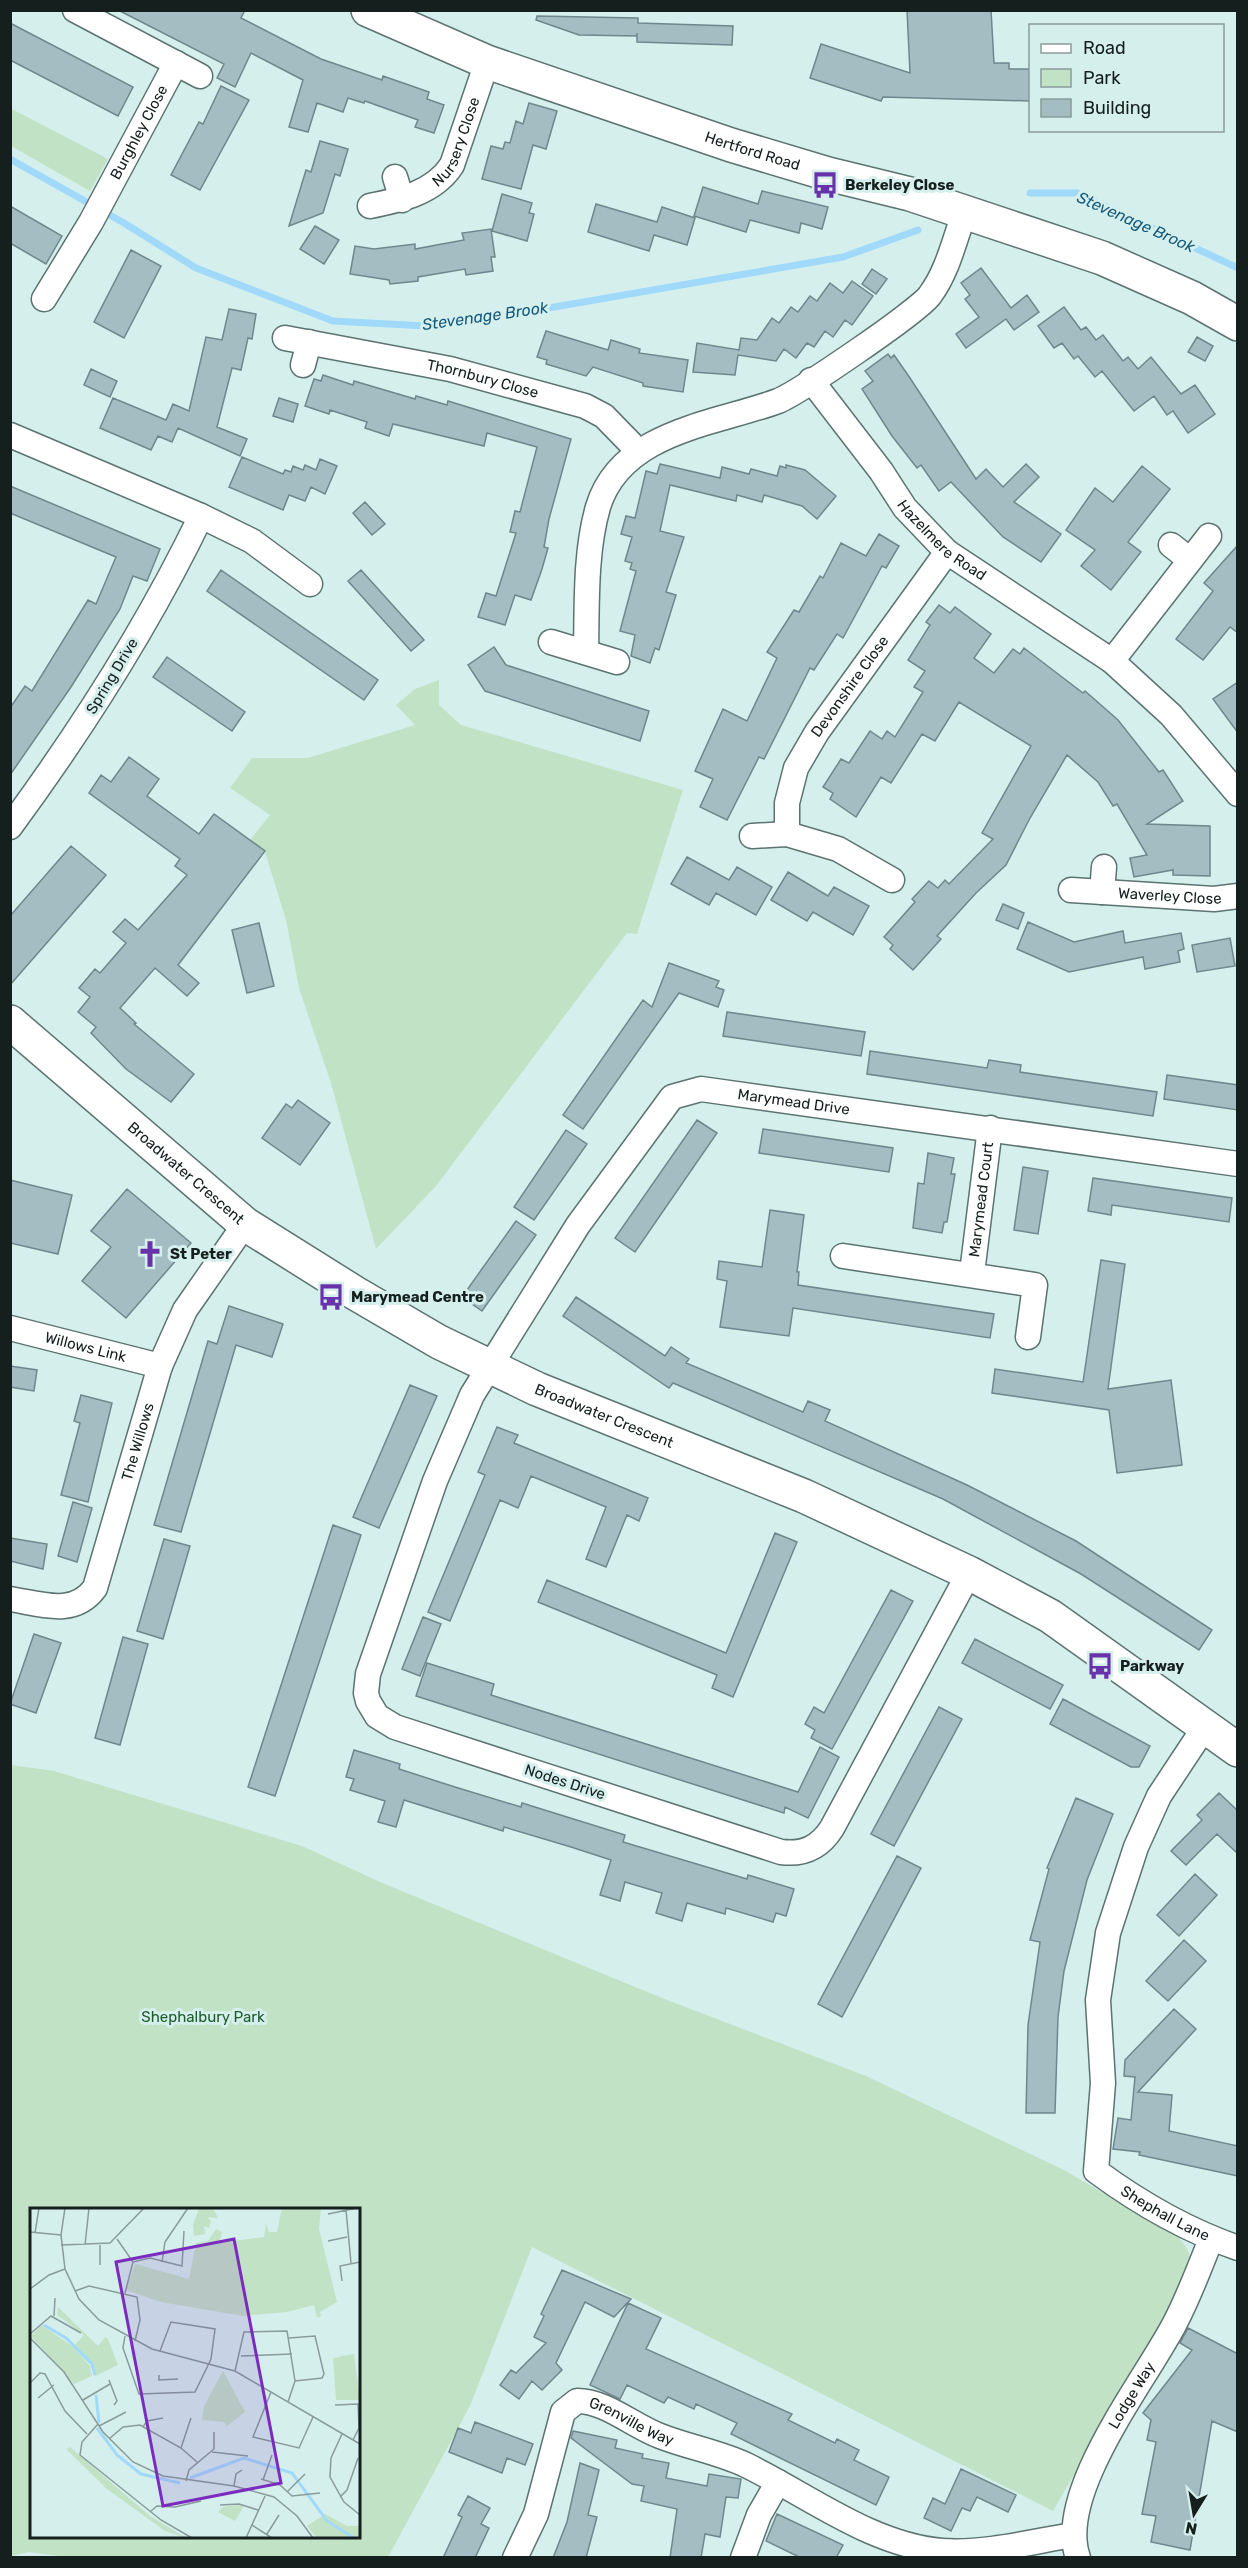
<svg xmlns="http://www.w3.org/2000/svg" width="1248" height="2568" font-family="Rubik,sans-serif">
<style>
.green{fill:#c2e2c5;fill-rule:evenodd}
.lines{fill:none;stroke-linecap:round;stroke-linejoin:round}
.stream{stroke:#a0d9fa;stroke-width:7}
.building{fill:#a4bdc2;stroke:#6f878c;stroke-width:1.5}
.street-casing{stroke:#5b7371;stroke-width:27}
.secondary-casing{stroke:#5b7371;stroke-width:36}
.street{stroke:#fff;stroke-width:24}
.secondary{stroke:#fff;stroke-width:33}
.labels{text-anchor:middle;dominant-baseline:central;stroke-width:6;stroke-linejoin:round;paint-order:stroke}
.street-label{font-size:15px;fill:#151f1e;stroke:#d5efed}
.poi-label{font-size:15px;font-weight:bold;fill:#151f1e;stroke:#d5efed;text-anchor:start}
.park-label{font-size:15px;fill:#1c5c29;stroke:#d5efed}
.water-label{font-size:16px;font-style:italic;fill:#165a7a;stroke:#d5efed}
.inset-river{fill:none;stroke:#a0d9fa;stroke-width:3}
.inset-road{fill:none;stroke:#889c9a;stroke-width:1.5}
.view{fill:#7b2cbf;fill-opacity:0.15;stroke:#7b2cbf;stroke-width:3}
.inset-edge{fill:none;stroke:#151f1e;stroke-width:3}
</style>
<rect width="100%" height="100%" fill="#d5efed"/>
<!-- green -->
<path class="green" d="M10 108 108 159 90 191 11 146Z
M439 680V705L461 725 683 790 637 934 627 933 436 1186 376 1249 331 1083 299 988 286 920 265 852 250 840 270 815 230 788 252 758H308L415 725 396 705 415 689Z
M11 1765 54 1771 302 1846 380 1882 662 1998 866 2076 1064 2170 1177 2236C1189 2248 1193 2258 1190 2274L1053 2511 532 2247 470 2406 388 2557 73 2558 29 2552 11 2556ZM32 2210H358V2536H32Z"/>
<g class="lines">
<!-- stream -->
<path class="stream" d="M10 159 124 223 196 268 333 321 426 326 508 315 843 257 918 230
M1030 193H1077L1238 268"/>
</g>
<!-- building -->
<path class="building" d="M118 10H245L241 18 321 59 382 80 383 76 429 92 427 99 444 105 434 133 415 127 418 120 365 101 364 103 348 98 343 112 317 103 308 132 289 127 303 80 251 53 235 87 217 78 224 64Z
M907 10H991L994 63H1009V69H1030V101L883 97 881 101 810 78 821 44 910 73Z
M537 16 638 18V23L733 26 732 45 637 42V33V36L579 35 536 20Z
M10 23 133 87 118 116 10 60Z
M221 86 249 100 200 190 171 175 199 122 203 124Z
M529 103 557 111 546 149 533 145 521 189 482 179 491 146 503 149 505 142 510 143 516 121 523 124Z
M320 141 348 149 340 176 335 174 323 213 289 226 306 170 311 172Z
M703 187 758 204 762 191 828 207 822 229 801 223 799 233 750 220 746 232 694 216Z
M502 194 532 203 529 213 534 214 527 241 492 231Z
M596 204 657 222 662 207 695 218 687 245 654 235 649 251 588 232Z
M10 206 62 236 46 264 10 243Z
M315 226 339 240 324 264 300 249Z
M491 229 495 257H491L493 271 466 275 465 269 418 277V281L390 284 389 280 350 274 355 246 374 249 415 244V249L464 240 462 233Z
M131 250 161 266 124 338 94 322Z
M981 268 1011 308 1027 295 1039 312 1014 330 1006 319 966 348 956 334 979 317 965 299 970 295 961 283Z
M872 269 887 279 876 294 862 284Z
M852 281 873 296 852 325 845 320 833 337 825 331 814 347 807 343 796 358 784 349 776 361 738 355 735 375 693 372 697 343 739 350 741 338 757 340 772 318 779 323 791 307 798 312 810 296 817 301 830 283 843 293Z
M1064 307 1081 330 1086 327 1096 340 1103 335 1123 361 1128 357 1138 369 1151 357 1181 394 1195 385 1215 414 1188 433 1173 411 1167 415 1154 396 1134 411 1102 371 1095 377 1078 356 1074 359 1062 343 1054 348 1038 326Z
M229 309 256 314 252 339 248 338 241 370 232 368 217 427 247 439 240 456 178 428 172 442 158 436 151 450 100 428 113 398 166 420 173 404 189 411 206 337 222 340Z
M546 331 608 350 611 340 640 349 639 353 688 360 683 392 643 386V383L593 367 586 376 546 364 547 360 537 357Z
M1197 337 1213 346 1205 361 1188 352Z
M888 354 891 358 894 355 910 378 976 479 986 469 1003 487 1026 464 1039 477 1014 502 1061 534 1041 562 1003 537 951 482 939 491 921 465 917 468 892 436 862 389 873 381 865 371Z
M91 369 117 381 110 397 84 385Z
M323 375 353 385 354 381 415 399 416 396 447 405 448 401 571 439 549 519 544 547 548 548 542 569 531 600 515 595 505 625 478 617 486 593 496 596 516 533 510 532 515 511 520 512 537 447 487 433 484 446 393 424 389 436 365 428 367 422 330 410 329 414 305 406 314 379 321 381Z
M279 398 298 404 293 422 273 416Z
M242 457 283 474 285 470 291 472 293 466 303 470 305 465 316 470 320 459 337 466 325 494 311 487 305 501 289 495 283 510 229 487Z
M660 464 720 478 722 467 749 474 751 469 777 476 780 466 786 468V465L805 470 836 496 817 519 802 506 764 495 762 502 737 495 736 501 670 485 660 531 684 537 666 592 676 595 659 650 655 648 650 663 631 656 635 635 620 631 636 571 630 569 632 563 625 561 632 537 621 534 626 516 635 518 646 471 657 474Z
M1142 466 1170 489 1128 542 1141 552 1111 590 1081 566 1095 550 1066 530 1095 488 1113 502Z
M10 486 160 549 147 581 133 576 120 609 71 687 10 775V708L25 686 32 691 88 600 96 604 116 557 10 513Z
M365 502 385 524 372 535 353 513Z
M879 534 899 546 886 568 882 566 843 638 837 634 814 670 810 668 764 759 759 757 727 820 700 807 713 779 695 771 723 709 747 721 777 658 767 652 794 610 799 612 820 576 823 578 841 543 866 556Z
M1238 545V633L1230 627 1203 660 1176 639 1213 591 1204 583Z
M221 570 378 680 364 700 207 591Z
M361 570 424 640 411 651 348 581Z
M939 605 950 613 955 607 991 634 974 658 994 673 1013 649 1020 654 1024 648 1083 693 1085 691 1118 720 1159 772 1163 770 1183 801 1147 824 1210 826V876L1173 875V870L1134 877 1130 858 1147 855 1117 804 1113 806 1098 782 1067 755 1030 818 1006 865 976 893 937 936 941 939 913 970 890 949 893 945 884 937 915 902 912 899 929 881 938 888 945 880 949 884 993 839 982 833 1031 746 959 702 935 741 922 734 891 783 881 777 856 817 830 799 833 793 823 787 841 759 849 763 870 731 882 739 887 731 895 737 923 692 914 687 925 671 908 660 930 625 926 622Z
M494 647 506 665 649 711 640 741 485 691 468 665Z
M167 657 245 712 232 731 153 677Z
M1238 682V733L1213 699Z
M129 757 159 779 147 796 199 834 214 814 265 851 178 965 199 983 187 996 155 968 120 1008 136 1023 134 1024 194 1074 171 1102 126 1069 91 1033 96 1027 78 1012 90 997 79 988 95 969 100 973 126 943 113 932 125 919 138 930 187 875 175 866 180 859 89 793 101 775 111 782Z
M71 846 106 875 10 985V916Z
M687 857 729 880 737 867 772 887 756 915 716 893 709 905 671 884Z
M788 872 828 896 834 887 869 906 853 935 813 912 807 921 771 900Z
M1003 904 1024 913 1018 929 996 920Z
M1028 922 1074 942 1123 931 1125 943 1181 933 1184 949 1178 951 1180 962 1145 969 1143 957 1069 972 1017 949Z
M259 923 274 986 247 993 232 930Z
M1230 938 1235 966 1197 972 1192 945Z
M669 963 719 981 716 987 724 990 718 1007 679 993 583 1129 563 1115 643 1000 652 1007Z
M727 1012 865 1032 861 1056 723 1036Z
M870 1051 987 1068 989 1060 1021 1065 1020 1072 1157 1092 1153 1116 867 1074Z
M1167 1075 1238 1085V1110L1164 1099Z
M298 1100 330 1123 300 1165 262 1138 286 1104 292 1108Z
M697 1120 717 1133 635 1252 615 1238Z
M763 1129 893 1148 889 1172 759 1153Z
M566 1130 587 1144 534 1220 514 1207Z
M928 1153 954 1158 951 1174H955L947 1222H944L942 1233 913 1228 918 1183 924 1184Z
M1023 1167 1048 1171 1038 1234 1014 1230Z
M1093 1178 1232 1198 1229 1222 1112 1205 1111 1215 1088 1211Z
M10 1180 72 1195 58 1254 10 1243Z
M127 1189 191 1243 126 1318 82 1281 111 1247 91 1231Z
M770 1210 804 1215 797 1272H799L798 1285 994 1314 990 1338 793 1308 789 1336 720 1327 727 1281 717 1279 719 1261 762 1267Z
M516 1221 536 1235 482 1311 462 1297Z
M1101 1260 1125 1264 1108 1389 1171 1380 1182 1465 1117 1473 1109 1410 992 1393 995 1369 1083 1382Z
M576 1297 665 1356 671 1347 689 1359 686 1363 803 1412 808 1401 830 1410 825 1421 967 1485 1076 1541 1212 1630 1199 1650 1081 1574 943 1499 673 1383 669 1388 563 1316Z
M229 1306 283 1324 272 1357 236 1345 181 1532 154 1525 208 1341 217 1344Z
M10 1366 37 1370 34 1391 10 1387Z
M410 1385 437 1396 379 1528 353 1517Z
M81 1395 112 1403 88 1502 61 1495 80 1423 74 1421Z
M497 1427 518 1435 514 1443 648 1498 639 1521 627 1515 606 1567 586 1559 606 1507 531 1476 518 1508 500 1500 450 1621 428 1612 485 1475 478 1472Z
M73 1502 92 1508 77 1562 58 1556Z
M333 1525 361 1535 275 1796 248 1787Z
M775 1533 797 1542 733 1697 712 1688 717 1675 538 1602 547 1580 726 1653Z
M10 1538 47 1544 43 1569 10 1561Z
M164 1539 190 1546 163 1639 137 1631Z
M891 1590 913 1601 832 1749 811 1738 815 1730 805 1724 814 1707 824 1713Z
M423 1617 441 1624 420 1676 402 1669Z
M34 1634 61 1643 36 1713 10 1704Z
M123 1637 148 1644 120 1745 95 1738Z
M975 1639 1063 1685 1050 1709 962 1663Z
M427 1663 494 1684 491 1695 798 1792 820 1747 839 1757 808 1818 785 1807 784 1813 416 1696Z
M1063 1699 1150 1746 1139 1767H1131L1050 1724Z
M939 1707 962 1719 894 1846 871 1834Z
M354 1750 400 1764 399 1769 455 1787 521 1807 522 1803 625 1835 623 1842 747 1879 748 1875 794 1889 786 1916 776 1913 773 1922 726 1908 725 1914 687 1903 682 1921 656 1913 662 1893 625 1882 620 1901 600 1895 611 1860 571 1847 504 1827 503 1831 404 1800 396 1827 378 1822 385 1801 350 1790 354 1779 346 1777Z
M1219 1793 1238 1811V1854L1217 1834 1186 1865 1171 1851 1202 1820 1197 1815Z
M1076 1798 1113 1814 1087 1880 1064 1971 1058 2017 1055 2113H1026L1028 2025 1040 1942 1030 1940 1049 1869 1047 1868Z
M897 1856 921 1868 842 2017 818 2004Z
M1195 1874 1217 1895 1179 1936 1157 1915Z
M1184 1940 1206 1961 1168 2001 1146 1981Z
M1174 2009 1196 2029 1138 2092 1172 2095 1169 2131 1238 2146V2176L1139 2155 1140 2152 1113 2149 1118 2118 1131 2120 1135 2077 1124 2076 1125 2060Z
M562 2270 631 2299 614 2317 585 2302 556 2363 562 2370 542 2390 532 2381 519 2399 500 2385 511 2370 516 2373 546 2343 534 2337 544 2316 541 2314Z
M628 2303 661 2318 646 2349 792 2414 788 2420 835 2443 837 2439 859 2450 854 2460 889 2477 876 2505 731 2434 737 2423 696 2404 694 2409 668 2397 664 2403 627 2385 620 2399 590 2385Z
M1188 2328 1238 2354V2432L1212 2421 1190 2550 1151 2542 1156 2516 1142 2514 1156 2442 1147 2440 1151 2420 1143 2413 1192 2350 1180 2343Z
M475 2422 533 2444 525 2465 507 2458 502 2473 449 2452 458 2428 471 2433Z
M573 2431 617 2440 615 2448 643 2454 642 2458 669 2463 666 2478 707 2486 709 2474 741 2479 738 2498 726 2497 720 2537 705 2534 701 2558H670L677 2509 641 2501 644 2486 632 2484 571 2438Z
M580 2463 599 2470 588 2515 597 2517 586 2558H553L567 2522Z
M961 2469 1016 2495 1008 2512 977 2497 970 2511 962 2508 951 2531 924 2518 933 2498 945 2504Z
M468 2496 490 2508 481 2524 489 2528 475 2558H443L462 2517 458 2515Z
M777 2514 843 2545 836 2558H801L766 2541Z"/>
<g class="lines">
<defs>
<g id="street">
<path d="M75 10 200 76"/>
<path d="M395 177 402 200"/>
<path id="s1" d="M370 206C400 200 434 193 452 165L487 62"/>
<path id="s2" d="M44 299 91 222 176 63"/>
<path id="s3" d="M285 338 450 369 585 406 604 416 639 452"/>
<path d="M303 365 309 342"/>
<path id="s4" d="M811 380 881 471 905 508 947 552 1112 661 1171 715 1238 794"/>
<path d="M10 435 201 516C148 626 82 729 10 827"/>
<path d="M201 516 252 541 310 584"/>
<path d="M1171 545 1190 560"/>
<path d="M551 642 617 662"/>
<path d="M586 652C587 605 585 552 598 507 621 431 716 424 778 401 798 393 919 311 930 295 948 271 955 238 965 211"/>
<path d="M1112 661 1209 536"/>
<path id="s5" d="M787 834V803L796 768 817 732 947 552"/>
<path d="M752 836 787 834 838 849 892 880"/>
<path id="s6" d="M1071 890 1214 899 1238 896"/>
<path d="M1102 892 1104 867"/>
<path d="M843 1256 1035 1285 1028 1337"/>
<path id="s7" d="M972 1273 990 1128"/>
<path id="s8" d="M10 1328 160 1366"/>
<path id="s9" d="M969 1573 832 1828C820 1847 804 1855 781 1852L395 1727 377 1716 368 1701 366 1693 368 1674 435 1481 472 1395 578 1225 672 1097 701 1089 1238 1164"/>
<path id="s10" d="M10 1599C41 1604 74 1617 95 1588L160 1366 185 1310 245 1224"/>
<path id="s11" d="M1206 1725 1159 1796 1136 1847 1108 1933 1098 2000 1103 2083 1096 2171C1138 2202 1189 2231 1238 2248"/>
<path id="s12" d="M515 2558 536 2514 563 2412 577 2401C606 2401 633 2426 660 2436 688 2447 718 2452 746 2465 808 2495 871 2545 942 2551 985 2554 1030 2542 1073 2535"/>
<path d="M743 2558 759 2515 778 2482"/>
<path id="s13" d="M1078 2558C1055 2493 1145 2381 1175 2323 1189 2296 1200 2267 1211 2239"/>
</g>
<g id="secondary">
<path id="s14" d="M368 10 487 62 731 145 828 174 910 194 1102 258 1192 298 1238 324"/>
<path id="s15" d="M10 1022 245 1224 355 1293 439 1342 537 1389 804 1496 969 1573 1050 1616 1238 1750"/>
</g>
</defs>
<!-- street casing -->
<use href="#street" class="street-casing"/>
<!-- secondary casing -->
<use href="#secondary" class="secondary-casing"/>
<!-- street -->
<use href="#street" class="street"/>
<!-- secondary -->
<use href="#secondary" class="secondary"/>
</g>
<!-- icons -->
<defs>
<symbol id="bus-bare" viewBox="-9 -9 18 18"><path d="M-5-6H5V4H4V6H2V4H-2V6H-4V4H-5ZM-3.5-4V0h7V-4ZM-3.5 1.2v1.5H-2V1.2ZM2 1.2v1.5H3.5V1.2Z" fill="#6833aa" stroke="#d5efed" stroke-width="2.5" paint-order="stroke"/></symbol>
<symbol id="church-bare" viewBox="-9 -9 18 18"><path d="M-1.2-6h2.4v3.5h3.3v2.4h-3.3V6h-2.4V-.1h-3.3v-2.4h3.3Z" fill="#6833aa" stroke="#d5efed" stroke-width="2.5" paint-order="stroke"/></symbol>
</defs>
<g fill-rule="evenodd">
<use href="#bus-bare" x="806" y="166" width="38" height="38"/>
<use href="#church-bare" x="131" y="1235" width="38" height="38"/>
<use href="#bus-bare" x="312" y="1278" width="38" height="38"/>
<use href="#bus-bare" x="1081" y="1647" width="38" height="38"/>
</g>
<g class="labels">
<!-- street labels -->
<g class="street-label">
<text stroke="none"><textPath href="#s2" startOffset="192">Burghley Close</textPath></text>
<text stroke="none"><textPath href="#s1" startOffset="117">Nursery Close</textPath></text>
<text stroke="none"><textPath href="#s14" startOffset="410">Hertford Road</textPath></text>
<text stroke="none"><textPath href="#s3" startOffset="202">Thornbury Close</textPath></text>
<text stroke="none"><textPath href="#s4" startOffset="208">Hazelmere Road</textPath></text>
<text transform="translate(112 676) rotate(-59)">Spring Drive</text>
<text stroke="none"><textPath href="#s5" startOffset="165">Devonshire Close</textPath></text>
<text stroke="none"><textPath href="#s6" startOffset="99">Waverley Close</textPath></text>
<text stroke="none"><textPath href="#s9" startOffset="1602">Marymead Drive</textPath></text>
<text stroke="none"><textPath href="#s15" startOffset="232">Broadwater Crescent</textPath></text>
<text stroke="none"><textPath href="#s7" startOffset="74">Marymead Court</textPath></text>
<text stroke="none"><textPath href="#s8" startOffset="78">Willows Link</textPath></text>
<text stroke="none"><textPath href="#s15" startOffset="718">Broadwater Crescent</textPath></text>
<text stroke="none"><textPath href="#s10" startOffset="244">The Willows</textPath></text>
<text transform="translate(565 1782) rotate(18)">Nodes Drive</text>
<text stroke="none"><textPath href="#s11" startOffset="552">Shephall Lane</textPath></text>
<text stroke="none"><textPath href="#s13" startOffset="176">Lodge Way</textPath></text>
<text stroke="none"><textPath href="#s12" startOffset="231">Grenville Way</textPath></text>
</g>
<!-- poi labels -->
<g class="poi-label">
<text x="845" y="185">Berkeley Close</text>
<text x="170" y="1254">St Peter</text>
<text x="351" y="1297">Marymead Centre</text>
<text x="1120" y="1666">Parkway</text>
</g>
<!-- park labels -->
<g class="park-label">
<text x="203" y="2017">Shephalbury Park</text>
</g>
<!-- water labels -->
<g class="water-label">
<text transform="translate(1136 222) rotate(24)">Stevenage Brook</text>
<text transform="translate(485 316) rotate(-8)">Stevenage Brook</text>
</g>
</g>
<!-- overview -->
<g transform="translate(30 2208)">
<rect width="330" height="330" fill="#d5efed"/>
<path d="M169 0H183L188 10 177 9 181 13 179 20 174 18 175 26 164 28 163 17ZM252 0H291L289 21 307 94 290 104 291 108 287 110 284 97 257 104 213 108 131 94 96 82 105 56 159 71 166 35 178 33 186 21 192 24 189 35 234 29 236 16 239 24H247ZM28 99 68 138 75 129 78 131 88 157 65 168 63 159 45 141 60 158 62 168 44 176 1 128 12 117 43 139 54 127 27 107ZM324 146 330 192H306L303 150ZM193 163 215 204 197 218 194 214 172 212 174 198ZM40 239 120 308 156 330 135 323 77 281 36 241ZM208 297 214 298 205 313 188 304 193 299ZM295 306 317 318H330V330H287L277 318Z" fill="#c2e2c5"/>
<path class="inset-river" d="M14 117 36 130 62 156 65 167M66 187 69 215M67 220 87 247 111 266 150 275M160 270 214 250 262 265 297 313 324 330"/>
<path class="inset-road" d="M35 0 31 27 35 61 49 91 69 112 122 141 205 163 330 236M316 2 321 55M298 6 327 0M0 24 31 27M5 25 9 0M87 31 103 54 95 85M298 33 317 29M31 37 80 35 114 0M55 37 59 0M103 54 120 50 152 58 154 23M132 54 135 34 158 0M70 57V37M312 73 310 58 330 54M0 81 19 67 35 61M45 83 59 78 107 89 110 112 105 133M24 108 25 90M0 126 21 108 51 125M95 128 93 140 109 186 165 184 181 151 185 121 141 114 130 143M0 130 34 164 73 224 103 254 133 268 204 278 244 289 267 308 283 330M259 130 285 128 294 166 292 170 265 173M211 148 262 146M205 163 214 124 257 123 265 173 258 194M129 167V172L148 171M79 172 87 193 84 197M0 175 10 165 15 166 35 203 57 226M241 184 223 229 269 240 283 209M8 190 24 177M53 192 80 176M305 197 328 196 329 220 323 232M68 216 52 234 50 247 131 312 162 330M69 218 96 204M113 219 117 213 133 210M312 226 301 250 300 269 314 294 330 307M79 231 93 219 110 217 151 240 167 254M151 240 161 210M182 244 218 248M231 271 250 277 262 288 290 285M233 272 242 247M156 273 159 262 184 241V224M204 278 206 266 212 262M258 283 275 266M310 289 317 282 328 250M190 297 209 296 228 302M121 303 127 298 145 299 171 293M222 317 242 330M237 326 249 307M216 330 235 288"/>
<path class="view" d="M204 31 251 275 133 298 86 54Z"/>
<rect width="330" height="330" class="inset-edge"/>
</g>
<!-- border -->
<rect width="1248" height="2568" fill="none" stroke="#151f1e" stroke-width="24"/>
<!-- legend -->
<rect x="1029" y="24" width="195" height="108" fill="#d5efed" stroke="#889c9a" stroke-width="1.5"/>
<rect x="1041" y="44" width="30" height="9" fill="#ffffff" stroke="#889c9a" stroke-width="1.5"/>
<text x="1083" y="54" font-size="18" fill="#151f1e">Road</text>
<rect x="1041" y="69" width="30" height="18" fill="#c2e2c5" stroke="#889c9a" stroke-width="1.5"/>
<text x="1083" y="84" font-size="18" fill="#151f1e">Park</text>
<rect x="1041" y="99" width="30" height="18" fill="#a4bdc2" stroke="#889c9a" stroke-width="1.5"/>
<text x="1083" y="114" font-size="18" fill="#151f1e">Building</text>
<!-- north arrow -->
<g transform="translate(1194 2514) rotate(191)" stroke="#d5efed" stroke-width="4.5" paint-order="stroke">
<path d="M0-4.5L10 22L0 15L-10 22Z" fill="#151f1e"/>
<text y="-9" font-size="16" font-weight="bold" text-anchor="middle" fill="#151f1e">N</text>
</g>
</svg>
